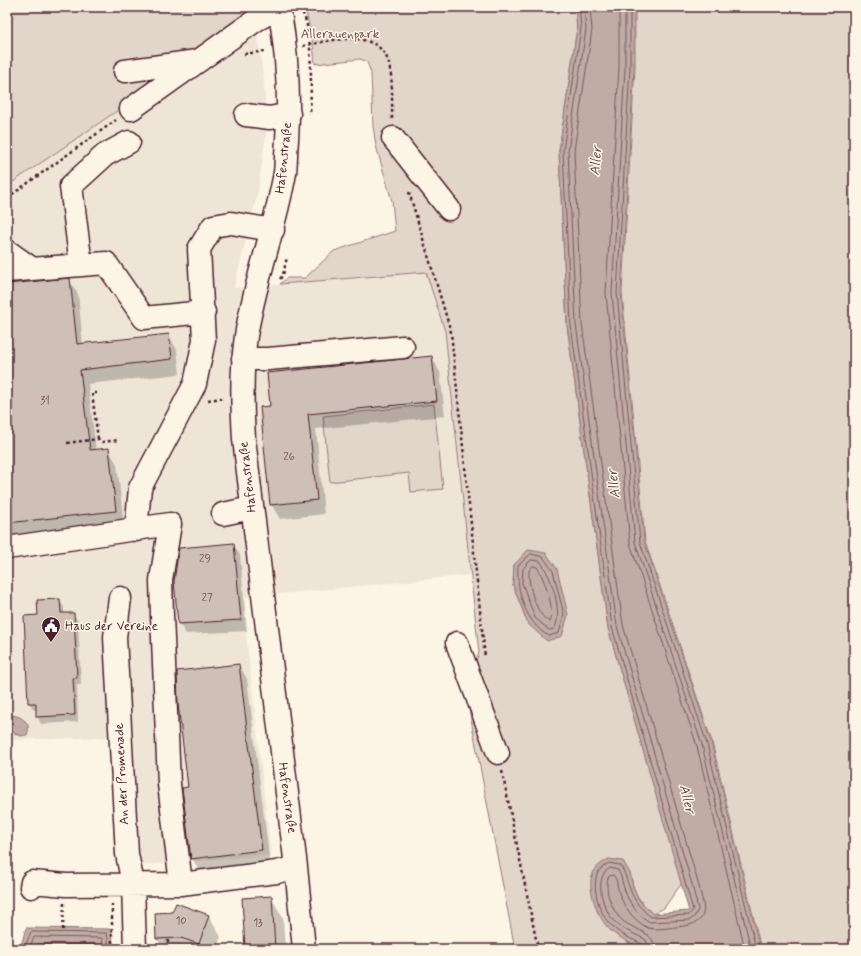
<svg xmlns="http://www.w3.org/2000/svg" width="861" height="956" font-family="Mynerve,sans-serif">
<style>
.built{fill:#eee5d7}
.green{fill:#e2d5ca;stroke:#967a7a;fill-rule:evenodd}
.water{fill:#c0aca5;stroke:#917474}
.shadow{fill:#0003}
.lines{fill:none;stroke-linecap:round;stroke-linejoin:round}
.shore{stroke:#79575c;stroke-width:1}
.building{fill:#cfc0b7;stroke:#4a1f2b}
.minor-casing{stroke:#4a1f2b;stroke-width:25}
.path{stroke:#4a1f2b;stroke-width:2.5;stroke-dasharray:3 3;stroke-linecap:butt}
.minor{stroke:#fcf5e5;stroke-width:22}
.labels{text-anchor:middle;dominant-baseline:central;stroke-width:3;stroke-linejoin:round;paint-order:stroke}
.number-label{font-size:11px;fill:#6b474e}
.park-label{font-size:13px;fill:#704c53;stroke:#fcf5e5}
.street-label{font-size:13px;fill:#4a1f2b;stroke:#fcf5e5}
.poi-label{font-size:13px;fill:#4a1f2b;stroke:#fcf5e5;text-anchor:start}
.water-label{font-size:14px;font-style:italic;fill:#6d4950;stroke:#fcf5e5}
</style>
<rect width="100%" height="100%" fill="#fcf5e5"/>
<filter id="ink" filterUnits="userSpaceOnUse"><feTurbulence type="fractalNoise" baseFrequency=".025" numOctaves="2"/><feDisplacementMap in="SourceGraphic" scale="8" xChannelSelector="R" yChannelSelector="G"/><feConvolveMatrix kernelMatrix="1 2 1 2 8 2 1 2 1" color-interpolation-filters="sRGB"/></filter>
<g filter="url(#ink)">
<!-- built -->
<path class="built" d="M255 15 264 81 267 127 258 192 234 288 426 272 445 331 470 575 242 598 271 855 133 866 127 737 7 740V186Z"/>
<!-- green -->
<path class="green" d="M7 7H269L7 186Z
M305 7H575L577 28 559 151 567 325 608 628 682 883 664 908 653 914C638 900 634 893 630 873L592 877V892L598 913 628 943 645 949H515L465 688 479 653 445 331 426 272 280 284 287 278H305L334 251 395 231 392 201 376 146 373 126 371 73 367 62 360 59 315 64 313 44ZM514 565 528 624 513 585Z
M635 7H854V949H761L712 742 645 541 622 292 635 68Z
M434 404 443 489 411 492 409 473 330 482 323 416Z"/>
<!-- water -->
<path class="water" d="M575 7H634V68L621 292 644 541 711 742 760 949H645C632 944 620 939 610 930 599 920 587 890 592 876 595 867 601 863 609 859L623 861 630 873 633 887 639 900 653 914 689 911 608 628 567 325 559 151 577 28Z
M528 550 546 553 557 569 568 615 562 636 547 641 528 624 513 585 514 565Z
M11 715C22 716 32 723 27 735L20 736 11 731 9 725Z
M26 928 112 929 113 949H20Z"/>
<!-- shadow -->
<path class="shadow" d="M69 280 78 294 83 345 169 335 177 350 180 374 88 384 96 451 108 449 117 464 124 526 7 539V286Z
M432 357 440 372 445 416 316 429 324 514 280 519 271 504V407Z
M233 544 240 555 247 631 186 634 179 623Z
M59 600 64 607V614H73L78 621 81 685H77L78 722 41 724 37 716V710H34L29 703 39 616Z
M239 665 247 679 270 864 200 873 192 858 189 788Z
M271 897 283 918 285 949H246Z
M173 913 208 915 221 937 216 949H163L157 939Z"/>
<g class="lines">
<!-- shore -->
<path class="shore" d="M579 7 581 28 563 151 571 325 612 627 693 910 689 915 651 917C641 909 634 901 630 889 626 880 626 874 620 865L609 863C603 866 597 871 596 878 593 894 601 917 613 927 621 935 632 939 642 944L644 949
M584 7 586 29 568 151 576 324 617 626 691 881 698 909 695 916 690 920 650 922C638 916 629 903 625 891 622 883 622 877 618 870L610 868C592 878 603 911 616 923 625 931 636 934 646 940L649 949
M590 7 592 30 574 151 582 324 623 625 697 879C704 908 714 924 676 927 667 928 656 930 648 928 634 921 624 907 619 893 617 887 618 880 613 875L609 876C606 882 607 888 608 895 611 903 613 910 619 917 629 930 655 930 655 949
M619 7V67L606 293 630 543 697 746 745 949
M625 7V68L612 293 635 542 702 745 751 949
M630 7V68L617 293 640 542 707 744 756 949
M531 554 543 557 553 571 564 615 559 633 549 636C526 624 516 591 518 566Z
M531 560 540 561C551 575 564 614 554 629L549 630 535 618 522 583 523 569Z
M533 566 537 567C544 577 556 612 550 622 536 616 528 585 529 571Z
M24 949 31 932 107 933 109 949
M29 949 34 937 102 938 104 949
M36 949 39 944H96L98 949"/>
</g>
<!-- building -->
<path class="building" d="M70 278 77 344 169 334 172 359 80 370 90 450 109 448 116 511 7 523V284Z
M432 356 437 401 308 414 317 500 270 505 260 407 270 406 267 373Z
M234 543 241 620 178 624 174 581 179 548Z
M60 599 61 613H74L77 678H73L75 715 36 717V703H28L24 616 38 615 37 600Z
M239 664 262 850 191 859 182 788 188 787 178 704 177 671Z
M272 896 275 949H245L242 898Z
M176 903 209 915 199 944 181 938 156 939 155 913 172 912Z"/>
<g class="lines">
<defs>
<path id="minor" d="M279 7C287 52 290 95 287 140 286 151 286 163 285 173 275 228 255 281 246 336 241 371 242 404 244 439L296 867 304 949
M125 71 197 61
M131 109 256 20 280 7
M246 115 270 118 289 114
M393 138 449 209
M7 251 31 268
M81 265 71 186 105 155 129 142
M7 271 106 263 144 318 204 312
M243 359H268L403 347
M223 514 252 508
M136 530 140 488 195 384 204 340 199 249 213 226 231 223 273 230
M7 548 170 524 161 580 162 615 169 784 181 884
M120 598 115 637 127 854 133 884 135 949
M457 643 498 753
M31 887 32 882 66 885 181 884 277 872 296 867"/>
</defs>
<!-- minor casing -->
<use href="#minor" class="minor-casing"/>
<!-- path -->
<path class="path" d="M299 8C314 20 311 94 310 114
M303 46C331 40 379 27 389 64 393 78 392 105 392 120
M244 54 266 51
M409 192 451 332 485 658
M7 198 116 120
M280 279 283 275 287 257
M97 393H92L98 439
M208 400 222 398
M67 443 98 439 102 442 119 440
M502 771 538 949
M63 930 64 903
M168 940V949
M112 949V904"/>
<!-- minor -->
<use href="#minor" class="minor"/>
</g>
</g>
<!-- icons -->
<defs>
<symbol id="civic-pin" viewBox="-11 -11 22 30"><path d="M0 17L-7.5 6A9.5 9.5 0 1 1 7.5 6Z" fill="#4a1f2b" stroke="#fcf5e5"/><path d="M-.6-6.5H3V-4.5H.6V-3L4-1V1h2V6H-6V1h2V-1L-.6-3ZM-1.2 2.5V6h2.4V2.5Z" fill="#fff"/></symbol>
</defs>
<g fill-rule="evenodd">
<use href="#civic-pin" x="40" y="615" width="22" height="30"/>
</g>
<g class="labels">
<!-- number labels -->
<g class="number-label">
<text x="45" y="401">31</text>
<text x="289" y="457">26</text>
<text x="205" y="559">29</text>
<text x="207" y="598">27</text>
<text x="181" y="921">10</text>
<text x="258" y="923">13</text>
</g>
<!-- park labels -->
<g class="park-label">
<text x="340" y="34">Allerauenpark</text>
</g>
<!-- street labels -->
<g class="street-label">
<text transform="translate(284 158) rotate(-84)">Hafenstraße</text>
<text transform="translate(248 477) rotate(-97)">Hafenstraße</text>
<text transform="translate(122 774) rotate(-93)">An der Promenade</text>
<text transform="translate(287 798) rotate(82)">Hafenstraße</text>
</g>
<!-- poi labels -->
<g class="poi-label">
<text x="65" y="626">Haus der Vereine</text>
</g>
<!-- water labels -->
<g class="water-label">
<text transform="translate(596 161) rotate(-85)">Aller</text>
<text transform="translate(614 484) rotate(-97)">Aller</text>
<text transform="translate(687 799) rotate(76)">Aller</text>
</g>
</g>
<!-- margin -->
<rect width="861" height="956" fill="none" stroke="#fcf5e5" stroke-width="24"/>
<rect x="12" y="12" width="837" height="932" fill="none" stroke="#4a1f2b" stroke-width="1.5" filter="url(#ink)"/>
</svg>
